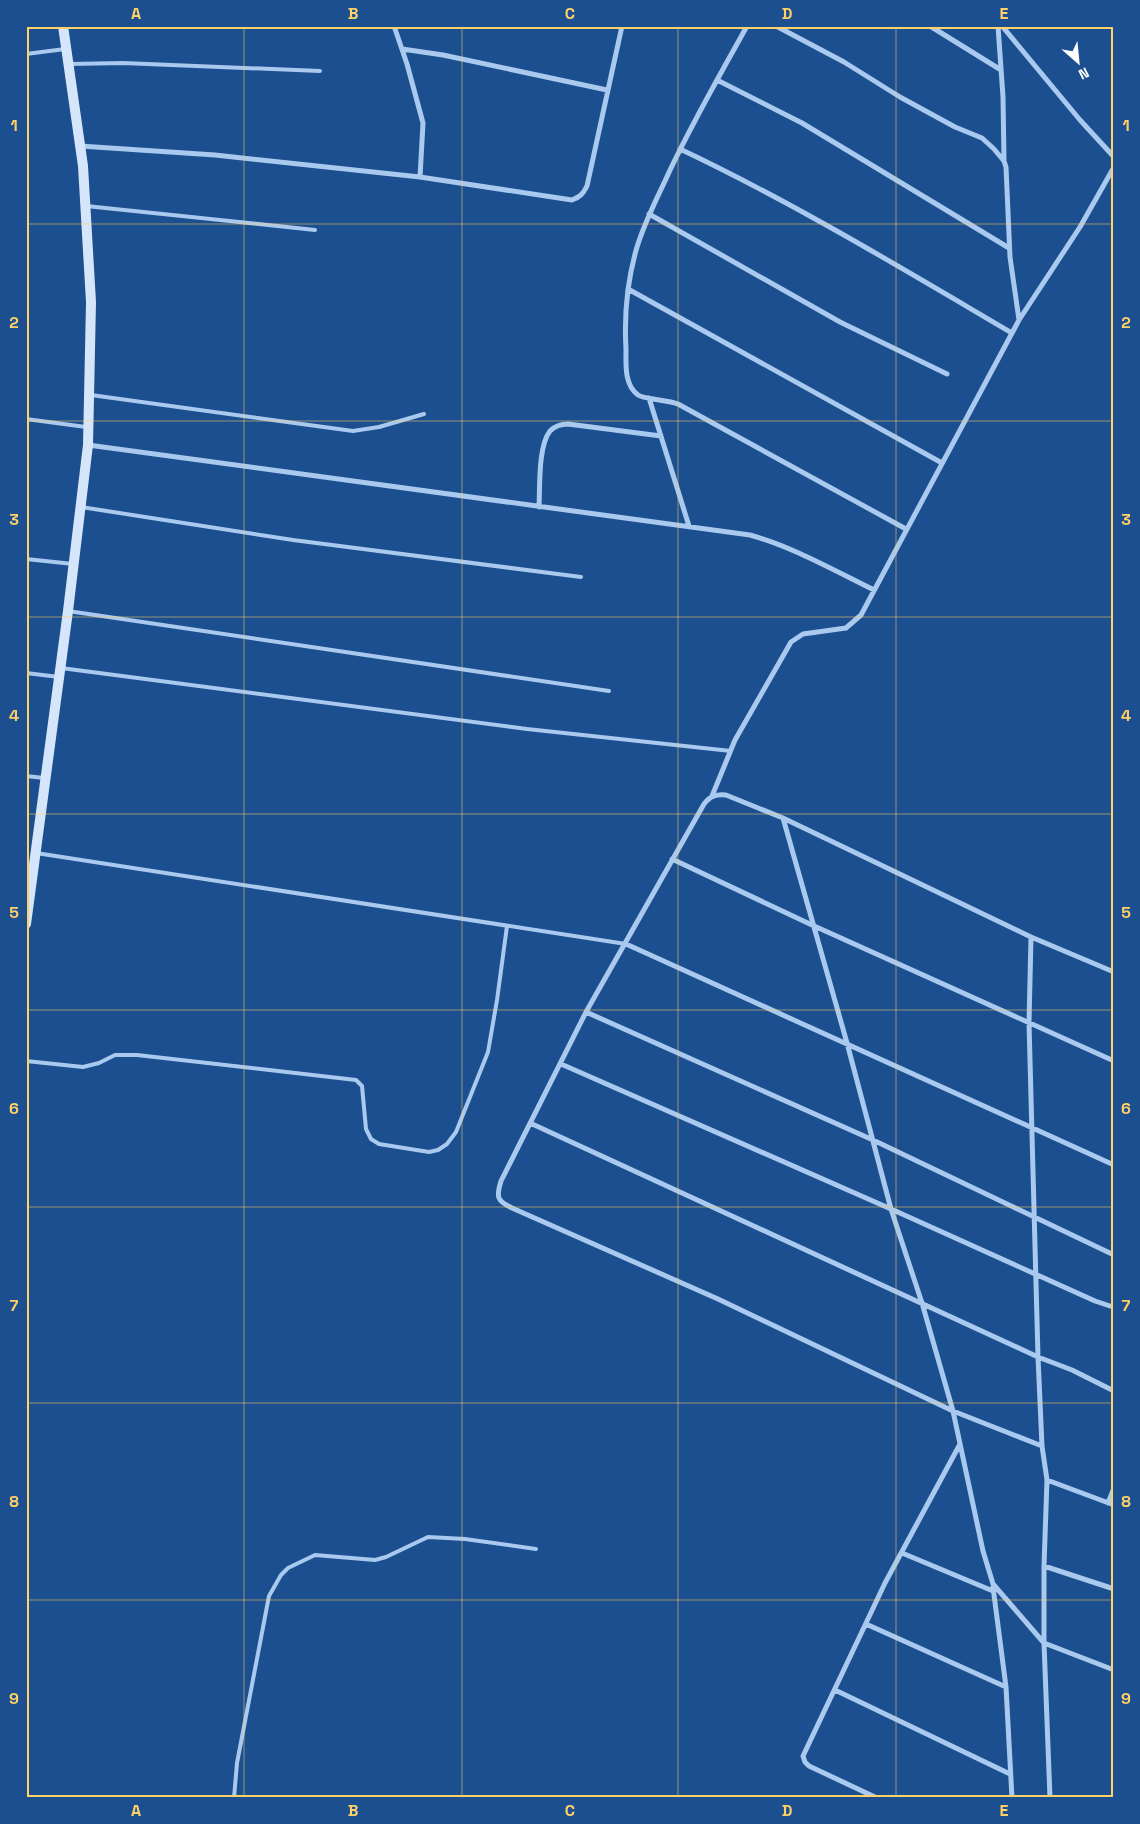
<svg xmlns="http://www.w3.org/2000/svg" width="1140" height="1824" font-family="'Space Grotesk',sans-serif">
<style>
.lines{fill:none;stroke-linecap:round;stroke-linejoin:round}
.lane{stroke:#a9c9ee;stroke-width:4}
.street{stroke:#a9c9ee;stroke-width:5}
.secondary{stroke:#d6e6fa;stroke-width:10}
.grid{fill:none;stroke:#ffd166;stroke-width:1;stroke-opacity:0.55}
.neatline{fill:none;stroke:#ffd166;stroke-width:2}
.grid-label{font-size:16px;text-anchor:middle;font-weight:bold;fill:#ffd166}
</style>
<rect width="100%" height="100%" fill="#1b4f8f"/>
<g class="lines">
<!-- lane -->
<path class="lane" d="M26 54 65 49
M70 64 123 63 320 71
M86 206 315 230
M91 395 353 431 379 427 424 414
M26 419 86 427
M81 507 293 540 581 577
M26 559 73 564
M68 611 609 691
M61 668 527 729 731 751
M26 673 59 677
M26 776 44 778
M36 853 626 944
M26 1061 83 1067 99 1063 115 1055H137L356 1080 362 1086 366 1129 371 1139 379 1144 429 1152 438 1150 447 1144 456 1132 488 1052 497 1000 507 926
M234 1798 237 1763 269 1596 281 1575 288 1568 315 1555 375 1560 386 1557 428 1537 465 1539 536 1549"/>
<!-- street -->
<path class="street" d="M394 26 407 64 423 123 420 177
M747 26C719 77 689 128 665 181 655 202 644 224 637 247 627 281 624 315 626 349 626 364 624 385 638 395 642 399 669 400 678 404L906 529
M776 26 844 62 900 97 955 127 982 138 994 149 1004 161 1006 167 1010 257 1019 320
M930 26 1001 70
M998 26 1003 97 1004 160
M1002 26 1080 120 1114 157
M402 49 443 55 607 90
M717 80 802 123 1009 248
M80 146 215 155 420 177 572 200C580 197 583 194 587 186L622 26
M680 149C794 203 903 269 1012 333
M649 214 840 322 947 374
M628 289 942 463
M649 398 689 526
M88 445 750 535C793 547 833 570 874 590
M539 507C540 487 538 446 550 431 555 426 561 424 568 424L661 436
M712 796 735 740 791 642 803 634 846 628 861 615 1019 320 1080 227 1114 167
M783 818 847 1043 891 1209 922 1303 953 1411 983 1551 993 1584 1044 1643 1114 1670
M672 859 812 925 1114 1061
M1031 937 1029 1023 1038 1357 1042 1446 1047 1480 1044 1566V1643L1050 1798
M626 944 1114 1165
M586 1012 873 1140 1114 1255
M561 1064 891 1209 1095 1301 1113 1307
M530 1123 1038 1357 1072 1370 1114 1391
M1042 1446 953 1411 718 1299 512 1208C497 1201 496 1197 501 1181L586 1012 704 804C710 796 716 794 726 795L783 818 1031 937 1114 972
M1047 1480 1114 1505
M1108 1503 1114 1488
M902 1553 993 1591
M1044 1566 1114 1589
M993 1587 1006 1687 1012 1798
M866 1624 1006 1687
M835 1690 1010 1774
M877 1798 809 1766 805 1762 803 1756 885 1583 960 1444"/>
<!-- secondary -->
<path class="secondary" d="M26 924 68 611 88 445 91 302 83 166 63 26"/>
</g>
<!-- grid -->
<path class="grid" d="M244 26V1798M462 26V1798M678 26V1798M896 26V1798M26 224H1114M26 421H1114M26 617H1114M26 814H1114M26 1010H1114M26 1207H1114M26 1403H1114M26 1600H1114"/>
<!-- border -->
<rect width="1140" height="1824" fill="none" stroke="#1b4f8f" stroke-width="55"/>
<!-- north arrow -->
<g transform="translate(1078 62) rotate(153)" stroke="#1b4f8f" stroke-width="4" paint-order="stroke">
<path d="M0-4L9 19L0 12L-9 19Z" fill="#ffffff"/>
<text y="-8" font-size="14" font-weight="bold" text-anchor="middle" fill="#ffffff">N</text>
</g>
<rect x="28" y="28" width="1084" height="1768" class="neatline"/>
<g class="grid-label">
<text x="136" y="19">A</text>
<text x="353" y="19">B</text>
<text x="570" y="19">C</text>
<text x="787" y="19">D</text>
<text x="1004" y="19">E</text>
<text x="14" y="131">1</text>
<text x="1126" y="131">1</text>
<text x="14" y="328">2</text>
<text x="1126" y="328">2</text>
<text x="14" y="525">3</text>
<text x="1126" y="525">3</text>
<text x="14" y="721">4</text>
<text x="1126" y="721">4</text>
<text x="14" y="918">5</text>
<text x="1126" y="918">5</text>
<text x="14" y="1114">6</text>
<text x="1126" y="1114">6</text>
<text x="14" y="1311">7</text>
<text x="1126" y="1311">7</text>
<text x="14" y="1507">8</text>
<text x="1126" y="1507">8</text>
<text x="14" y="1704">9</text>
<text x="1126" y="1704">9</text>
<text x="136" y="1816">A</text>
<text x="353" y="1816">B</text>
<text x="570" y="1816">C</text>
<text x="787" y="1816">D</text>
<text x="1004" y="1816">E</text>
</g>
</svg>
